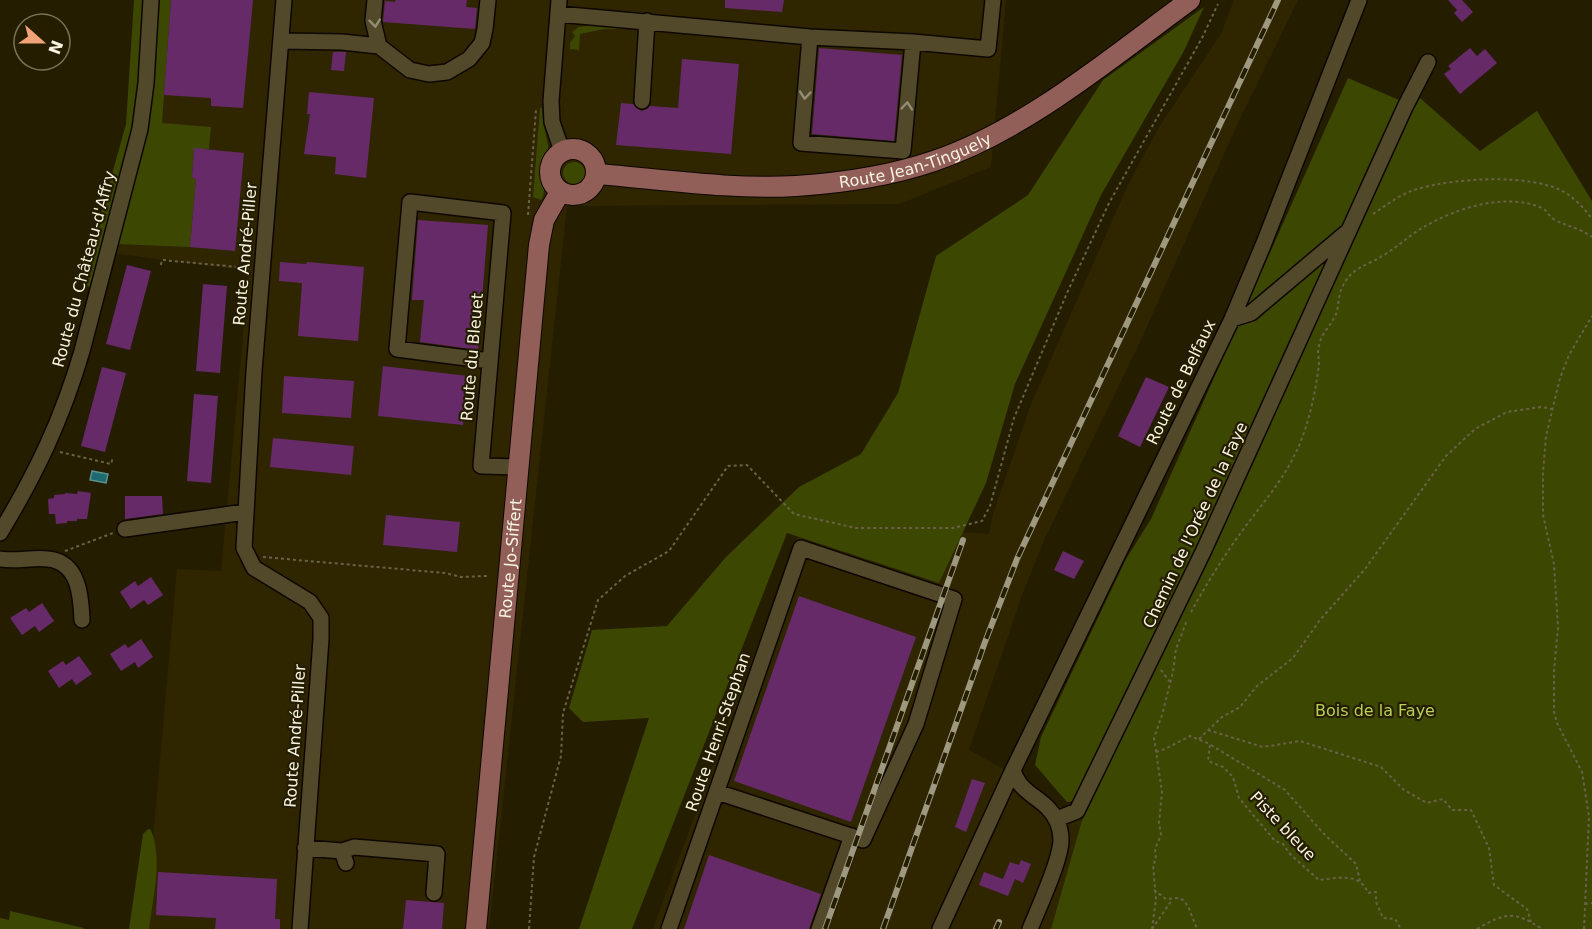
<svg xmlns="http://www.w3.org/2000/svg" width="1592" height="929" font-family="'DejaVu Sans',sans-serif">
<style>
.built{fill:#2f2600}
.green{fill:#3c4701}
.water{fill:#1d6b70;stroke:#5e9492;stroke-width:1.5}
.building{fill:#672a69}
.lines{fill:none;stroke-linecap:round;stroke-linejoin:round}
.minor-casing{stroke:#0e0700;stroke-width:18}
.major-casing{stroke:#0e0700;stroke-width:22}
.path{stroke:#696248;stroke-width:2;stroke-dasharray:3 3;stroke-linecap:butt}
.minor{stroke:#514929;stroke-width:15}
.major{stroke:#915f57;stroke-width:20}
.rail-casing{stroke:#9e9881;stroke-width:6}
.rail{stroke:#251d00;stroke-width:4;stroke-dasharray:11;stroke-linecap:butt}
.oneway{stroke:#938d73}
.labels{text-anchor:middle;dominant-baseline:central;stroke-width:4.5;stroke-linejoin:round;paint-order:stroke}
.street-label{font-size:16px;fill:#f7f3e1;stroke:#251d00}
.park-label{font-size:16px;fill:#b8d054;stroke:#251d00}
</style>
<rect width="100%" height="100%" fill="#251d00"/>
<!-- built -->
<path class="built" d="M151 0H1006L991 167 899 204 567 206 489 929H145L177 569 221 571 249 271 104 252Z
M1234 0H1298L1238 123 1140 342 1045 538 1022 595 969 750 1005 770 1082 820 1051 929H653L802 523 989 534 993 514 1031 404 1128 185 1159 127 1221 34Z"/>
<!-- green -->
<path class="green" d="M134 0H145L135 124 94 288 81 285 126 124Z
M156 0H171L162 123 211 127 209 149H194L192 178 196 179 190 247 117 244Z
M1204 7 1184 51 1101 195 1015 384 986 483 939 583 787 533 632 929H579L649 718 583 722 569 708 592 630 667 626 726 557 799 487 861 454 898 393 936 256 1028 195 1103 80Z
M591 25 626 27V29H604L580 34 579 50 570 49V43L575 36 572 32 579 27Z
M1348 78 1415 107 1420 98 1480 151 1537 111 1592 201V929H1051L1082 820 1093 798 1067 802 1035 765 1041 737 1126 559 1151 519Z
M540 108H542C542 122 546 132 548 145 550 155 542 163 542 173 542 183 547 190 541 200L533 197Z
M563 173a11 11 0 1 1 22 0a11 11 0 1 1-22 0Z
M148 829 151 830C163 860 153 897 149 929H129L143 834Z
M10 911 84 928 83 929H0V918L9 920Z"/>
<!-- water -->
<path class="water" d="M92 471 108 474 106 483 90 480Z"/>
<!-- building -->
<path class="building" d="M171 0H253L243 108 211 106V98L164 95Z
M396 0H467L466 7 477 8 475 29 383 22 385 1 395 2Z
M725 0H784L782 12 725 8Z
M1448 0H1462L1473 12 1462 22 1454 13 1457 10Z
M819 48 902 55 894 141 812 134Z
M1470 48 1477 56 1485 49 1497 63 1460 94 1444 74 1451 69 1448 66Z
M333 52H346L344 71 331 70Z
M682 59 739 64 731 154 616 145 621 103 633 104 641 111 647 109 650 106 678 108Z
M309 92 374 98 366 178 335 174 336 157 304 154 310 114H307Z
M194 148 244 153 235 251 190 247 196 179 192 178Z
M418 220 488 225 478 350 420 342 424 300H412Z
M280 262 306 264 307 262 364 267 358 341 298 336 302 283 279 281Z
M127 265 151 271 130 350 106 344Z
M203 284 227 286 220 373 196 371Z
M383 366 468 376 463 425 378 416Z
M102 367 126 373 105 452 81 446Z
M284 376 354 381 351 418 282 413Z
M1146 377 1169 387 1140 447 1118 436Z
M194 394 218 396 211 483 187 481Z
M273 438 354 446 351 475 270 467Z
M78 491 91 493 87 519H77V521H67V523L56 524 55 514H49L48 499 54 498V495L65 494V493L77 494Z
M125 496H162L163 514 125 519Z
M386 515 460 522 457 552 383 545Z
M1063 551 1084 561 1074 579 1054 570Z
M151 577 163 595 148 605 144 600 131 609 120 592 135 581 138 586Z
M799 596 916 637 851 822 734 781Z
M42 603 54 621 39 632 35 626 22 635 10 618 26 608 29 612Z
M141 639 153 657 138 668 135 662 121 671 110 654 125 644 128 648Z
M79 656 92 674 76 685 72 679 59 688 48 671 63 661 66 665Z
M972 779 985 783 966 832 955 827Z
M709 855 821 894 809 929H684Z
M1021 860 1031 864 1023 883 1015 879 1008 896 979 885 984 872 1003 879 1010 862 1019 865Z
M158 872 277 879 275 919H280V929H215L216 918 156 915Z
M406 900 444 903 442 929H403Z"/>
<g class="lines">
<defs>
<path id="minor" d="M284 0 254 371 244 548 254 568 310 602 321 618V639L300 929
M375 0 373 21 379 46
M559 0 551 101 552 122 562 151
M558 14 810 37 913 42 988 49 993 0
M810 37 801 143 903 151 913 42
M281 41 342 42 379 46 410 70 429 74 447 72 469 59 482 43 485 29 488 0
M642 101 647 21
M1232 319 1251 313 1346 233
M490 361 397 349 410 202 503 213 481 466 520 467
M125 529 245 512
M0 533C37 472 62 419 82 351L140 129 146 83 151 0
M0 559C16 562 32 557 48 559 79 562 81 596 82 620
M1013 770C1020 791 1032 793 1047 807 1056 816 1061 827 1061 840 1061 860 1038 909 1030 929
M1057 819 1077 811 1204 550 1405 107 1428 62
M305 848 342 851 346 863
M342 851 354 847 437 854 434 893
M669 929 801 548 954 599 916 724 863 840 717 792
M819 929 852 836
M940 929 1013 770 1232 319 1264 243 1359 0"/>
<g id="major">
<circle cx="573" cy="172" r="23"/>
<path id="s1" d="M597 174C660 179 733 190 796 186 842 183 890 176 934 161 1026 130 1112 57 1190 0"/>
<path id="s2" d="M476 929 539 245 544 220 560 192"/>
</g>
</defs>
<!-- minor casing -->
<use href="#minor" class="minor-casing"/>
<!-- major casing -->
<use href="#major" class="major-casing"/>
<!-- path -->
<path class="path" d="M1373 214C1388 204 1403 192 1421 188 1457 178 1533 173 1566 193 1576 200 1585 209 1592 219
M528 215 536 110
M161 265 162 260 249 268
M60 452 111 464 113 457
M65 551 113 533
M263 557 445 573 461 577 487 576
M1191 612C1207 583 1225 554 1245 527 1263 503 1283 480 1296 452 1308 428 1316 391 1319 364 1319 358 1317 352 1319 346 1321 333 1331 326 1336 314 1339 306 1338 296 1342 288 1350 267 1370 265 1387 253 1400 245 1411 234 1424 227 1456 208 1506 192 1542 208 1548 211 1549 217 1555 220 1568 227 1578 227 1592 237
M1161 670 1170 682
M1208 730 1263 747 1300 741 1381 767 1404 790 1427 803 1443 799 1452 810H1471L1489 848 1494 885 1527 909 1531 922
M1199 739 1222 717 1240 707 1257 686 1293 658 1320 620 1365 569 1446 456 1475 429 1507 412 1541 407 1552 409
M1211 745 1285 790 1323 833 1356 864 1360 881
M1156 752 1165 749 1190 736 1210 744 1208 761 1223 767 1233 777 1239 798 1275 841 1283 844 1290 854 1319 880C1337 878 1360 872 1368 893L1376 892V902L1383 918 1395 919 1401 929
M1154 890 1166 899 1178 898 1183 900 1188 906 1197 929
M1585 904 1592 903
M529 929 534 857 561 756 563 713 598 600 625 576 669 551 728 466 747 465 794 514 856 528H953L982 521 990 506 1014 418 1067 293 1109 203 1202 38 1218 4
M1152 929 1156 899 1153 865 1156 859 1155 849 1161 835 1159 823 1162 792 1154 738 1162 715 1173 672 1176 649 1187 620
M1152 929 1172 900
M1477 929C1506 912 1515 911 1542 929
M1584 929 1589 817 1582 772 1557 723 1554 712V671L1558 627 1554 564 1543 515V473L1546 436 1560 378 1569 355 1592 316"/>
<!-- minor -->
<use href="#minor" class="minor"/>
<!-- major -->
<use href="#major" class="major"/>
<defs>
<path id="rail" d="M825 929 963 540
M883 929 985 642 1017 559 1278 0
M996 929 999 922"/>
</defs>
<!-- rail casing -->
<use href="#rail" class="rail-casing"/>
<!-- rail -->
<use href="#rail" class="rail"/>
</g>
<!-- one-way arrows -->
<defs><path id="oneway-chevron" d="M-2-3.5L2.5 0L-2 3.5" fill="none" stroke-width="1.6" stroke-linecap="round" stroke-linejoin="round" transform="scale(1.5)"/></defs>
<g class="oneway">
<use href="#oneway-chevron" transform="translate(375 23) rotate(84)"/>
<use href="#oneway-chevron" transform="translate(805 95) rotate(95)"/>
<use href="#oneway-chevron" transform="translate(907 106) rotate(-85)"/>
</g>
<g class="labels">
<!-- street labels -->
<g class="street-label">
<text stroke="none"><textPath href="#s1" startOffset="322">Route Jean-Tinguely</textPath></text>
<text transform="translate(245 254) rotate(-85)">Route André-Piller</text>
<text transform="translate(84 269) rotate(-75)">Route du Château-d'Affry</text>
<text transform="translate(472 357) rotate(-85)">Route du Bleuet</text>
<text transform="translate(1181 382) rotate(-64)">Route de Belfaux</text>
<text transform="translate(1195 525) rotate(-65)">Chemin de l'Orée de la Faye</text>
<text stroke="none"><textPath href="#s2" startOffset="372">Route Jo-Siffert</textPath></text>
<text transform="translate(718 732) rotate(-71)">Route Henri-Stephan</text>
<text transform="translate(295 736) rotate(-86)">Route André-Piller</text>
<text transform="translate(1283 826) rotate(47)">Piste bleue</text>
</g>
<!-- park labels -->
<g class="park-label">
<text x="1375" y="710">Bois de la Faye</text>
</g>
</g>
<!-- north arrow -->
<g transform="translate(42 42) rotate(111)"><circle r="28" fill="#251d00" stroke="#79735a" stroke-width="1.5"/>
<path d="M0-4.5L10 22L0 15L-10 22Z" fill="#f0a278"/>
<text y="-9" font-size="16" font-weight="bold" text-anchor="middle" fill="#f7f3e1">N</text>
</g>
</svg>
